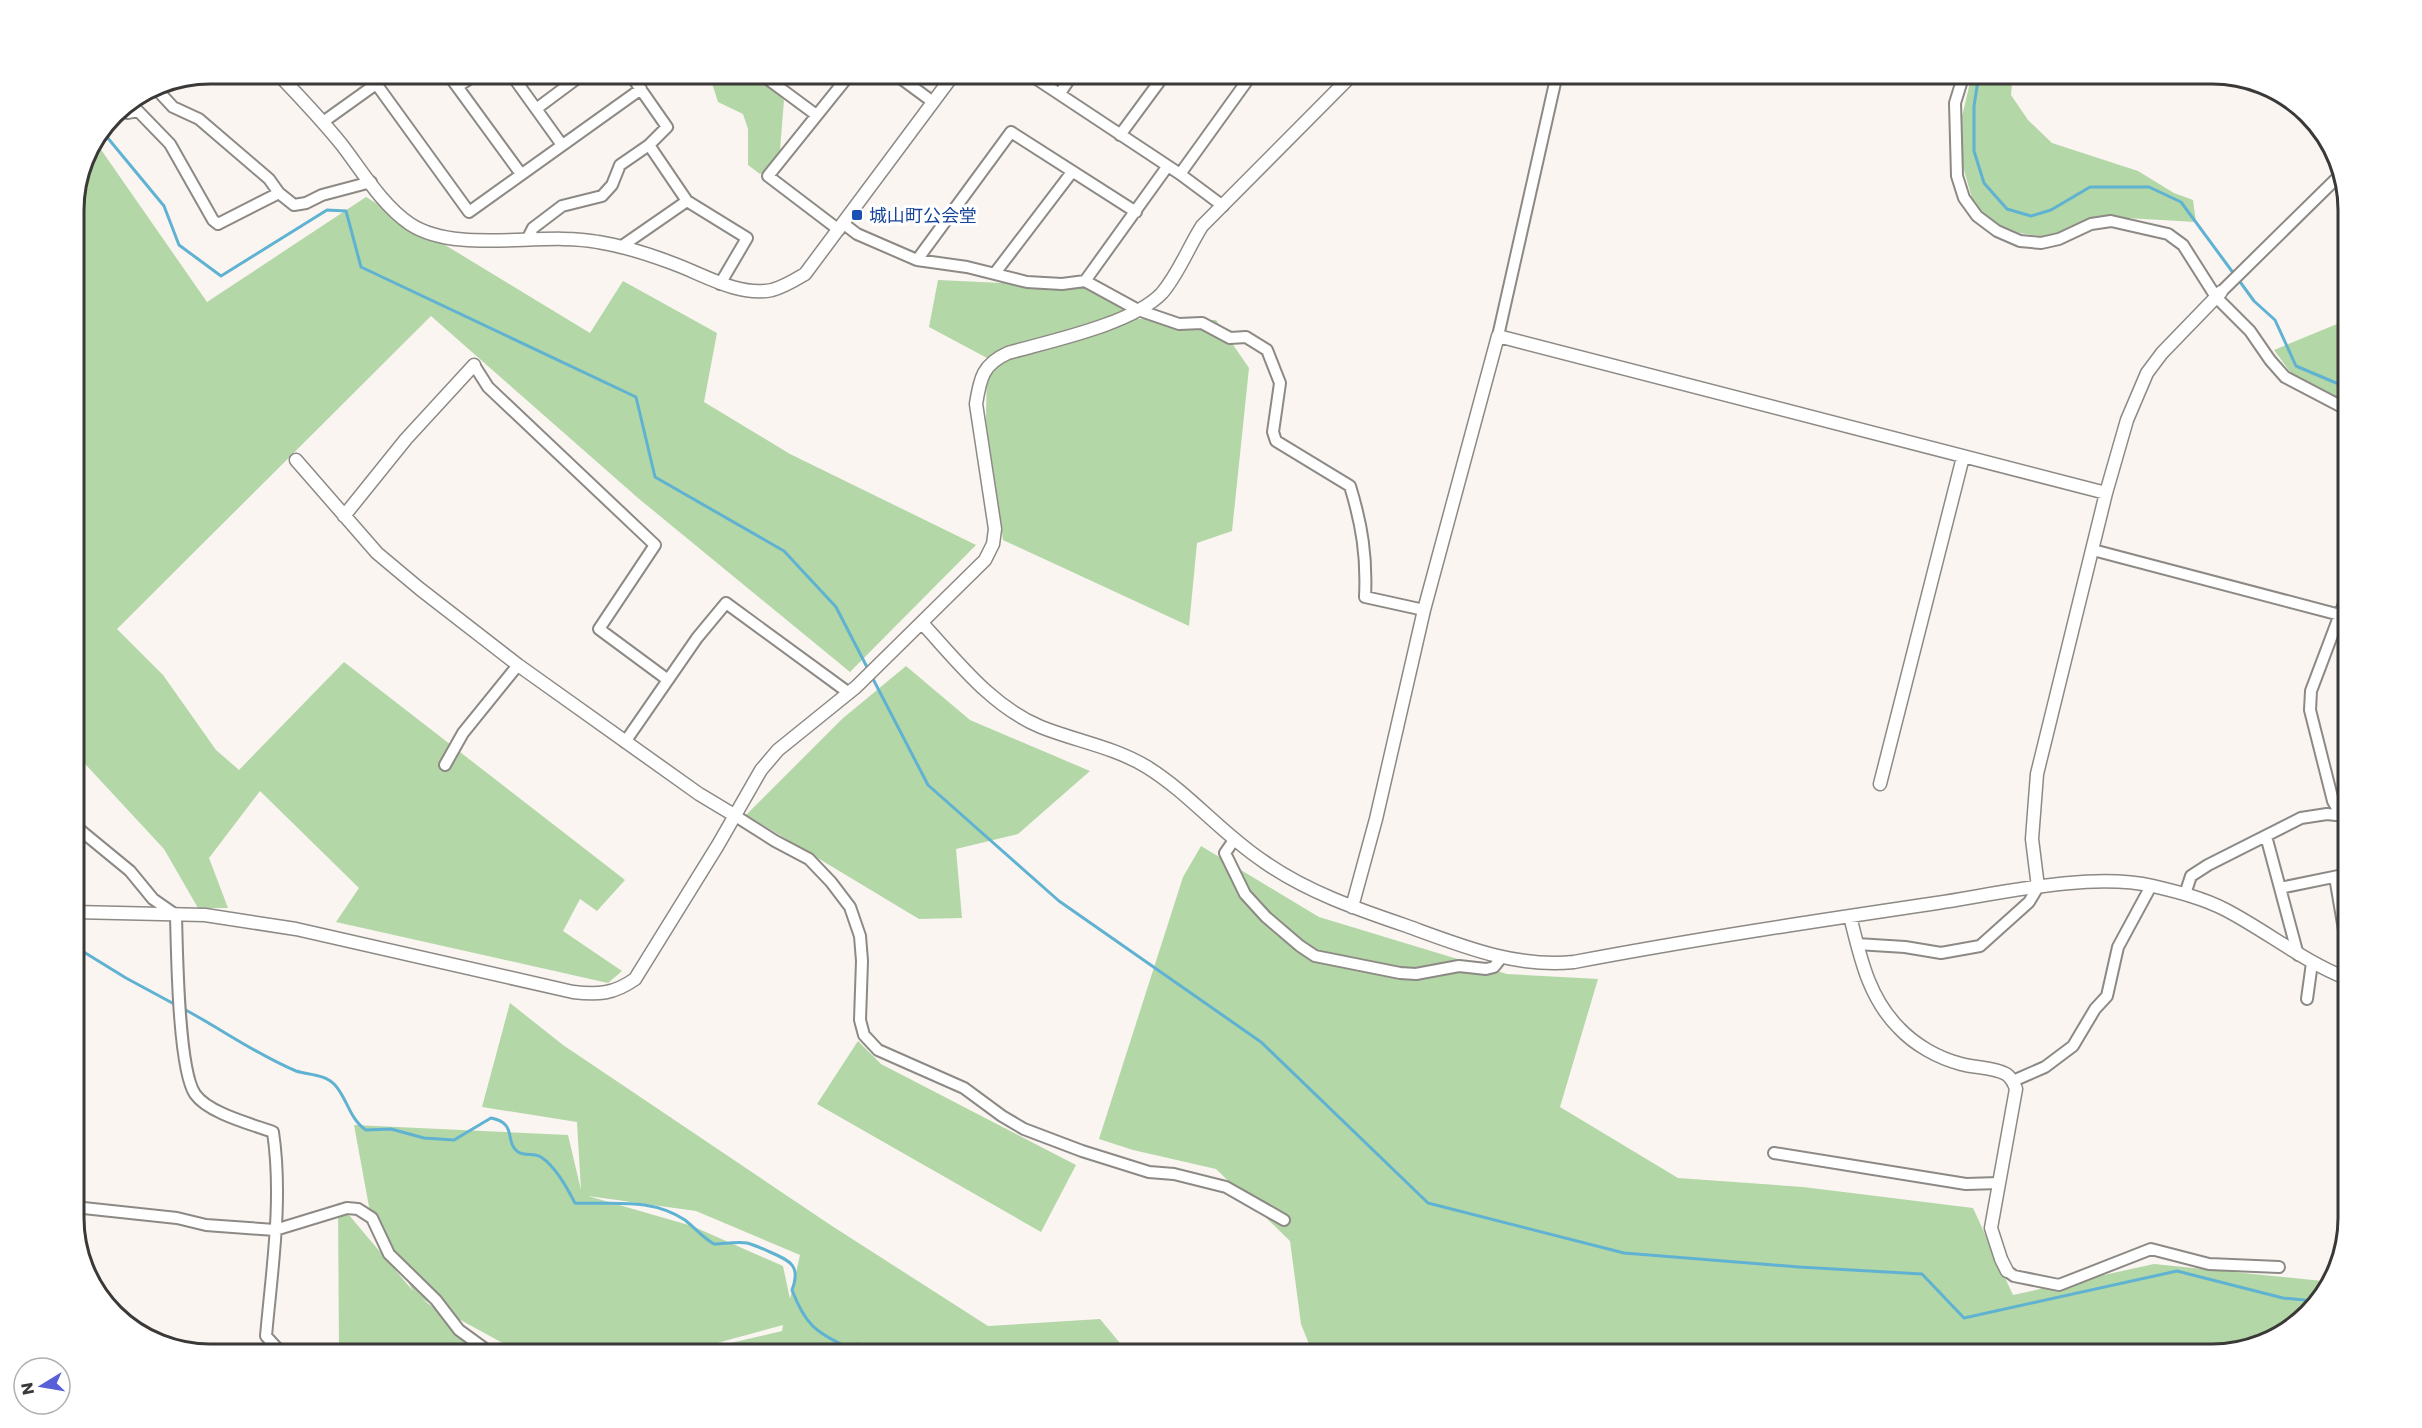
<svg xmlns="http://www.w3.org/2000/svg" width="2422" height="1428" font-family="Poppins,'Noto Sans JP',sans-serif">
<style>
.green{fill:#b3d7a7;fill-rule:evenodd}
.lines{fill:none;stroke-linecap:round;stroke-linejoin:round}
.stream{stroke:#60b2d2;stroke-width:3}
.minor-casing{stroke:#8d8985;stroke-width:14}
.tertiary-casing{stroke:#8d8985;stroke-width:15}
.minor{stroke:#fff;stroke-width:10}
.tertiary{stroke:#fff;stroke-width:12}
.transit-dot{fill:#1a4fb4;stroke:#fff;stroke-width:2}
.labels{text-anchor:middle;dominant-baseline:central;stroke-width:6;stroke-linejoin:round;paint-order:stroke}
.transit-label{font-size:18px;fill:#164399;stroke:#fff;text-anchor:start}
.rim{fill:none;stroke:#3a3937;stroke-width:3}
</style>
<rect width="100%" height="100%" fill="#faf5f1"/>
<!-- green -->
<path class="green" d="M709 74H755L784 100 779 163 760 174 748 165V129L743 114 718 102Z
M1972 74H2013L2011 95 2028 120 2052 143 2138 171 2174 193 2193 200 2196 222 2109 217 2059 239 2020 233 1977 216 1956 142Z
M95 141 207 302 366 197 590 333 623 281 717 333 704 402 790 454 976 545 850 672 638 498 431 316 117 629 163 675 216 750 239 770 344 662 625 880 597 911 580 899 563 931 622 971 608 983 336 922 359 888 260 791 209 858 228 908H198L164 849 74 752V201L84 157Z
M938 280 1084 287 1139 319 1216 320 1249 368 1232 531 1197 543 1189 626 1003 540 986 420 987 358 929 327Z
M2337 324 2348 327V403L2291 373 2274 350Z
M906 666 970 720 1090 771 1018 834 956 849 962 918 919 919 746 815 842 719Z
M1201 846 1319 917 1507 974 1598 979 1560 1107 1678 1178 1803 1187 1973 1208 2013 1295 2154 1264 2332 1282 2330 1286 2281 1336 2212 1354H1313L1301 1324 1290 1241 1216 1169 1133 1150 1099 1139 1183 877Z
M510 1003 563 1045 832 1226 988 1326 1100 1319 1129 1354H717L726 1344 782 1331 783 1325 706 1346 700 1354H523L422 1299 497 1354H339L338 1202 413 1291 370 1212 354 1125 568 1135 581 1190 577 1122 482 1107ZM588 1196 696 1211 800 1255 790 1299 783 1266 692 1226Z
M858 1041 881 1064 1076 1165 1041 1232 817 1104Z"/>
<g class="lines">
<!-- stream -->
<path class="stream" d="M1979 74 1974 106V151L1984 183 2007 209 2031 216 2051 210 2090 187H2149L2181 202 2234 274
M102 131 164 206 179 245 221 276 327 210 346 211 361 267 636 397 655 477 784 551 836 607 869 671
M2238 279 2254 301 2275 320 2296 366 2348 388
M872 677 928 785 1059 901 1261 1042 1428 1203 1624 1253 1799 1267 1922 1274 1964 1318 2177 1271 2283 1298 2315 1301
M74 946 126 978 176 1005
M182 1008C220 1028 255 1054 296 1071 308 1075 325 1074 335 1085 347 1098 350 1120 366 1130L391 1129 424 1138 454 1140 491 1118C518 1123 504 1142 518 1152 524 1156 535 1153 541 1157 556 1167 567 1188 575 1203 613 1205 650 1197 685 1220 695 1228 703 1238 714 1244 724 1244 737 1241 747 1243 755 1245 763 1249 770 1252 791 1261 801 1266 792 1290 805 1324 815 1332 847 1347L857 1344 877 1351 931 1354"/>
<defs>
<path id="minor" d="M257 74 265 76 272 74
M448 74 521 174
M511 74 562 145
M761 74 815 114
M895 74 933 102
M1029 74 1180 174 1223 206
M1964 74 1955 103 1957 176 1964 198 1977 216 1997 231 2020 241 2041 243 2059 239 2091 224 2111 221 2168 234 2183 245 2216 297 2250 331 2270 360 2285 377 2348 410
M377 85 469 212 641 89
M458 86 477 74
M1060 93 1073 74
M536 109 583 74
M118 110 128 113 138 111 170 144 213 220 218 224 279 193 269 179 199 119 173 107 160 93 156 85
M323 122 390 74
M1120 135 1165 74
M649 145 687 201 747 238 720 284
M1180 174 1252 74
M279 193 294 205 306 203 322 195 371 182
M844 224 857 234 917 260 967 267 1027 282 1062 284 1085 281 1138 310 1179 324 1202 323 1230 338 1246 337 1267 350 1280 383 1273 432 1276 441 1350 486C1362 525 1367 557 1365 597L1424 610
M839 230 768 176 850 74
M528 238 533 228 562 206 602 196 612 185 620 165 649 145 667 127 630 74
M622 246 687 201
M917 260 1011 132 1136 212
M995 273 1072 172
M1085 281 1167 167
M2221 292 2340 175
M1498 336 1557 74
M474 365 488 387 655 545 599 629 668 680
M2093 550 2340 615
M2348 593 2311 691 2310 710 2333 801 2348 828
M625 742 697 638 726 603 849 693
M445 765 463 733 518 665
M734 815 775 841 809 859 831 882 850 907 860 936 862 961 860 1020 864 1035 878 1050 964 1088 1002 1116 1024 1129 1082 1151 1149 1172 1174 1174 1226 1187 1284 1220
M74 825 130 871 153 899 176 915C177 950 178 1069 195 1094 208 1113 251 1124 273 1132 283 1199 272 1269 266 1336L276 1347 286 1354
M2266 836 2298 955
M1234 840 1225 853 1245 894 1266 917 1300 946 1315 956 1400 973 1416 974 1459 966 1486 969 1494 967 1502 957
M2335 877 2348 953
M2280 888 2348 874
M2185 894 2191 876 2208 865 2301 818 2327 814 2345 816
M1857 944 1905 947 1941 953 1980 946 2029 902 2038 887
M2307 999 2312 963
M2013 1081 2045 1067 2073 1046 2095 1009 2107 996 2118 947 2151 886
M1774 1153 1966 1184 1999 1183
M74 1207 177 1218 206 1225 275 1230 347 1208 358 1209 372 1218 389 1254 436 1300 459 1330 492 1354
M2007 1271 2014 1276 2059 1285 2151 1249 2209 1264 2279 1267"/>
<path id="tertiary" d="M278 74C300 97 322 120 342 145 362 171 382 205 410 224 457 255 542 231 598 242 623 246 648 254 672 263 703 274 738 297 772 290 784 287 795 280 805 274L954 74
M296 460 377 553 420 589 518 665 699 794 734 815
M344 516 406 439 474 365
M922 623C958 662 991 706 1041 727 1076 741 1114 747 1147 767 1189 793 1221 833 1263 861 1307 892 1357 909 1407 926 1462 946 1515 968 1574 962 1695 939 1816 921 1937 903 2002 893 2090 872 2153 886 2178 892 2203 898 2226 910 2268 932 2304 962 2348 979
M1880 784 1963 457
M2038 887 2032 839 2037 774 2106 493 2127 420 2147 373 2162 353 2221 292
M1352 907 1376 819 1424 610 1498 336 2106 493
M74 912 205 915 296 929 573 992C598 995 614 994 635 979L718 845 761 770 778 750 856 687 985 560 993 544 995 529 976 404C980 378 983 364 1008 353 1050 341 1133 324 1162 293 1179 273 1188 248 1202 226L1353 74
M1850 916C1860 956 1868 997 1899 1028 1915 1045 1938 1058 1961 1064 1975 1068 1993 1067 2006 1074 2012 1078 2014 1083 2016 1089L1991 1228 2001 1259 2007 1271"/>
</defs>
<!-- minor casing -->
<use href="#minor" class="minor-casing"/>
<!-- tertiary casing -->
<use href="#tertiary" class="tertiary-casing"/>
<!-- minor -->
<use href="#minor" class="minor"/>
<!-- tertiary -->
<use href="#tertiary" class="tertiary"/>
</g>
<!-- markers -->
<rect class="transit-dot" x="851" y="209" width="12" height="12" rx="3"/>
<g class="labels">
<!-- transit labels -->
<g class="transit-label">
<text x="869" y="215">城山町公会堂</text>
</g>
</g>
<!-- crop -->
<path d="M0 0H2422V1428H0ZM210 84H2212A126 126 0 0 1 2338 210V1218A126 126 0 0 1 2212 1344H210A126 126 0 0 1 84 1218V210A126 126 0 0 1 210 84Z" fill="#fff" fill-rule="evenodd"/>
<path class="rim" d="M210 84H2212A126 126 0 0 1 2338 210V1218A126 126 0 0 1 2212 1344H210A126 126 0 0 1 84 1218V210A126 126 0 0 1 210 84Z"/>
<!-- north arrow -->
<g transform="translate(42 1386) rotate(259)"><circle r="28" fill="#ffffff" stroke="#b0b0af" stroke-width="1.5"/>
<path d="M0-4.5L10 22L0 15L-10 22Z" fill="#5760d7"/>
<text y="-9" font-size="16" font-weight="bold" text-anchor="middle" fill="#3a3937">N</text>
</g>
</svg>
